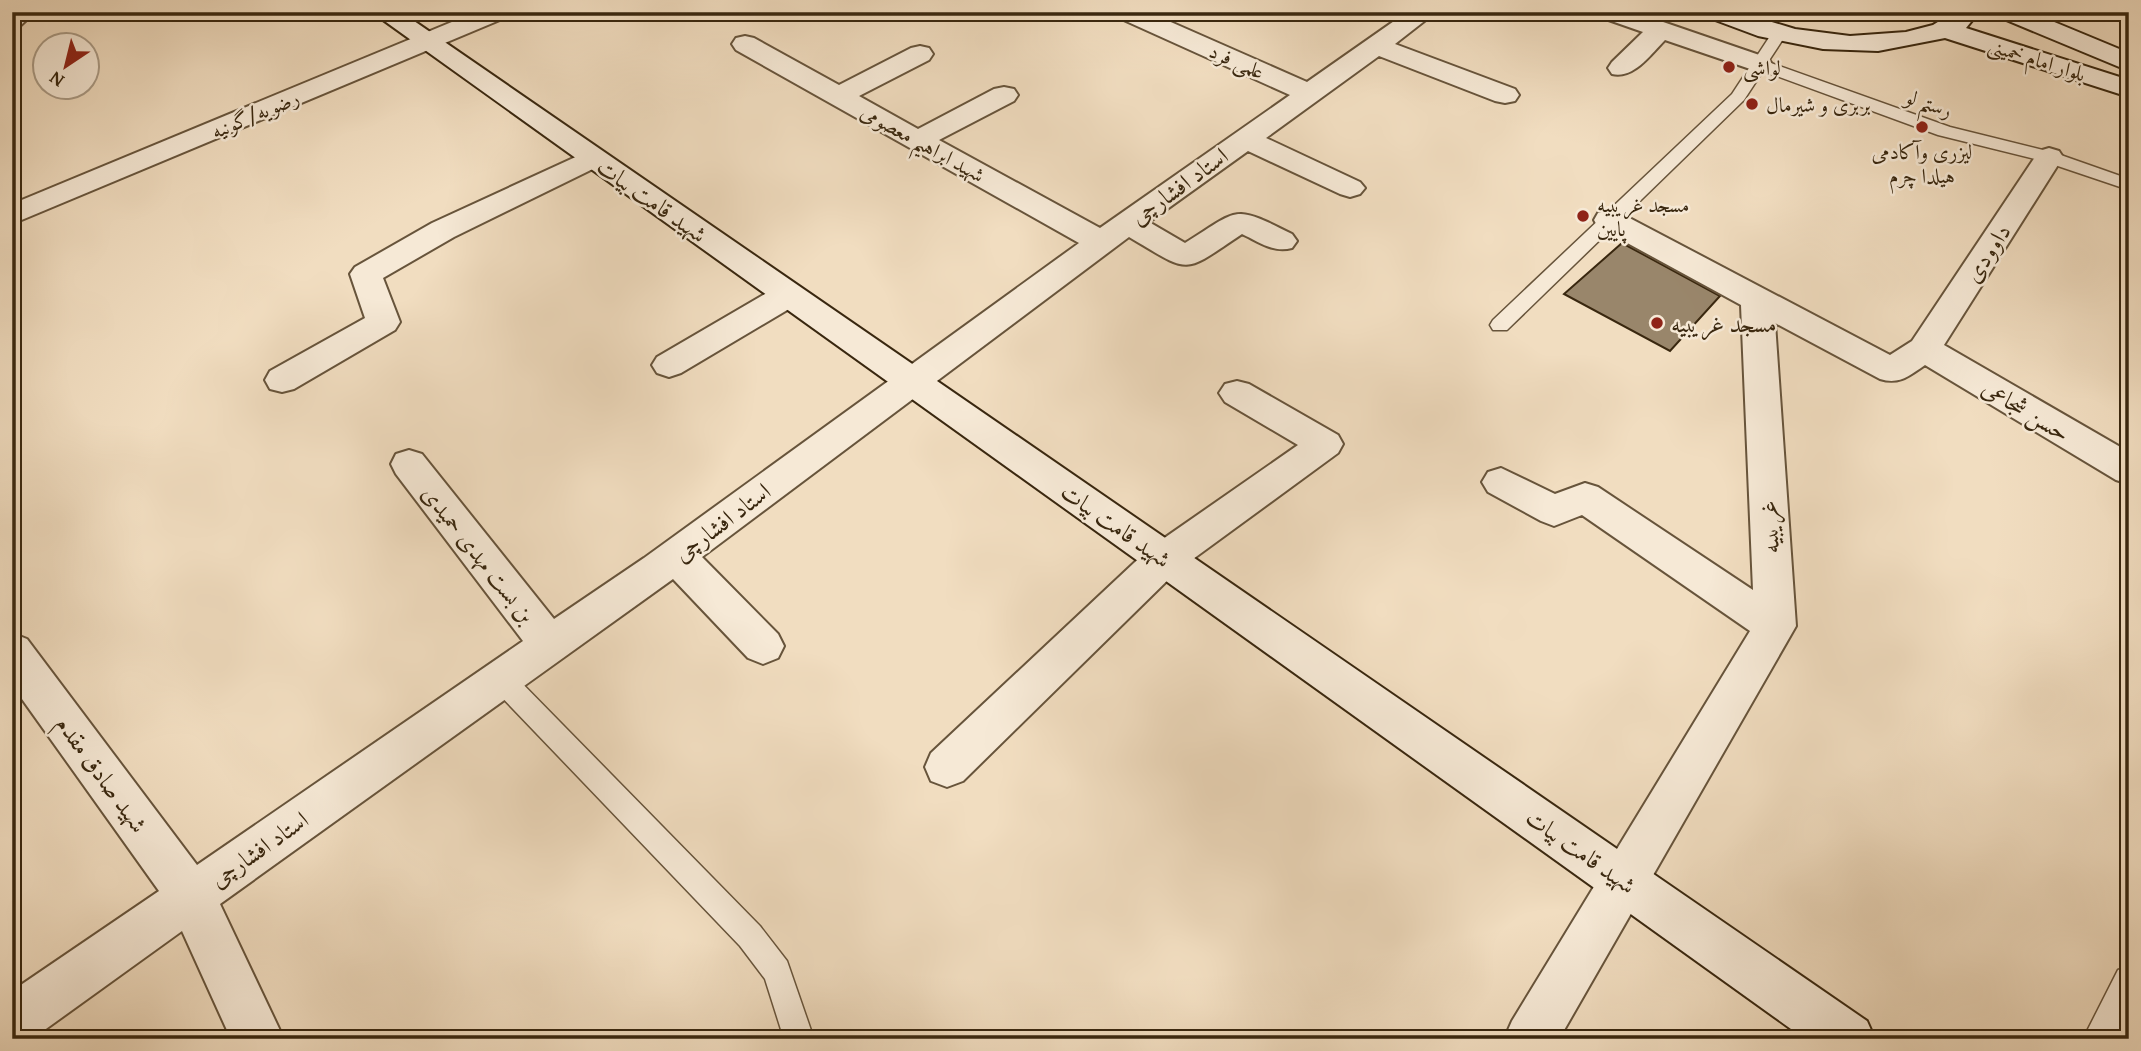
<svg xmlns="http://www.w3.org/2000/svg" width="2141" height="1051" font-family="'Gentium Book Plus',Amiri,serif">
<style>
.green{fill:#d2bea2;stroke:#867258;stroke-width:2}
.building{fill:#99866b;stroke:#39270f;stroke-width:2}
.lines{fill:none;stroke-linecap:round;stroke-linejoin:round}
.service-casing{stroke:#67543b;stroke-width:3}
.minor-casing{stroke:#67543b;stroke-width:4}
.tertiary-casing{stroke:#67543b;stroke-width:4}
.secondary-casing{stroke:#39270f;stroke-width:4}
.service{fill:#f6e9d6;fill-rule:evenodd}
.minor{fill:#f6e9d6;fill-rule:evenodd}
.tertiary{fill:#f6e9d6;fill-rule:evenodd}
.secondary{fill:#f6e9d6;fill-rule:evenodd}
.poi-dot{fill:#8f2418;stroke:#f6e9d6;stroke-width:2.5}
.labels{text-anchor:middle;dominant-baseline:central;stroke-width:5;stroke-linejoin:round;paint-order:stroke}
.far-street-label{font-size:21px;fill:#39270f;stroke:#f6e9d6}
.far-poi-label{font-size:21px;fill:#39270f;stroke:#f6e9d6;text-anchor:start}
.street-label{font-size:24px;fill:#39270f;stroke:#f6e9d6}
.poi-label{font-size:24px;fill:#39270f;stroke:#f6e9d6;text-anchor:start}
</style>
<rect width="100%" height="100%" fill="#f1ddc0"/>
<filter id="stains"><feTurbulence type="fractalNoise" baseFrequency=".00286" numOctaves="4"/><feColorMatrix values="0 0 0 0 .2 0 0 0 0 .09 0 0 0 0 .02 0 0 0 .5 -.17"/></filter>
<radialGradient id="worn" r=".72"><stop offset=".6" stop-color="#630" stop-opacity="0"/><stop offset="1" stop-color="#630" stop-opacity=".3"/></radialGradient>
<!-- green -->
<path class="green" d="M1781 12H1898C1861 24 1818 22 1781 12Z"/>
<!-- building -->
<path class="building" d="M1622 243 1720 296 1670 351 1564 294Z"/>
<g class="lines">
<defs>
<path id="service" d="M1779 28 1787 33 1768 62 1950 127 2055 153 2129 179V190L2043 161 1938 135 1763 71 1744 100 1507 330H1493L1490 325 1493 320 1732 94 1774 30Z
M501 668 510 671 760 926 787 961 814 1039H784L765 979 740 946 492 687 488 679 492 671Z
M2129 966V1012L2115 1039H2083L2118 970Z"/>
<path id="minor" d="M12 12H35L21 25 12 28Z
M1114 12H1148L1307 82 1407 12H1436L1395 44 1515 89 1519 95 1515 101 1505 103 1495 101 1379 56 1266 138 1360 182 1365 188 1360 194 1350 197 1340 194 1248 151 1149 222 1185 243C1241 208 1232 204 1292 234L1297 241 1292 248C1273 253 1259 242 1242 234 1181 275 1192 274 1129 237L702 557 778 634 784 646 778 658 763 664 748 658 673 579 220 904 284 1039H231L182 931 32 1039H12V991L159 891 12 685V633L27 639 197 865 523 641 396 474 391 464 396 454 409 450 422 454 554 619 644 558 1079 243 736 50 732 44 736 38 745 36 754 38 839 85 911 48 920 46 929 48 933 54 929 60 859 96 918 129 994 89 1004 87 1014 89 1018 95 1014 101 939 140 1100 228 1290 95 1117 17Z
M1597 12H1634L1768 58 1772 64 1768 70 1759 72 1665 40C1650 55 1634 79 1612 74L1608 68 1612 62 1643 32 1600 17Z
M2049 148 2059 151 2063 157 1944 345 2129 452V484L2116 480 1925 365C1909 376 1899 385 1880 379L1775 323 1796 626 1559 1039H1504L1512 1021 1750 631 1582 515 1554 526 1541 521 1488 492 1482 482 1488 472 1501 468 1555 494 1585 483 1598 487 1753 590 1741 305 1598 227 1594 220 1598 213 1609 211 1620 213 1890 355 1912 341 2039 151Z
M593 149 603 152 607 158 603 164 454 237 383 278 400 322 395 330 294 389 282 392 270 389 265 380 270 371 365 318 350 274 355 267 432 223Z
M788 284 799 287 804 295 799 303 681 373 669 377 657 373 652 365 657 357 777 287Z
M1237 381 1249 384 1338 435 1343 444 1338 453 1178 570 963 781 947 787 931 781 925 767 931 753 1150 548 1298 445 1225 402 1219 393 1225 384Z"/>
<path id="tertiary" d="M476 12H510L507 17 12 224V204Z"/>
<path id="secondary" d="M372 12H401L1867 1021 1875 1039H1805Z
M1704 12H1739L1795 29 1850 36 1906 32 1933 25 1954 12H1979L1966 28 2129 80V97L1945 38 1878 51 1823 49 1758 36 1707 17Z
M1996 12H2030L2129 53V71L1999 17Z"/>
</defs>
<!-- service casing -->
<use href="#service" class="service-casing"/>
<!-- minor casing -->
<use href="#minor" class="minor-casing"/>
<!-- tertiary casing -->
<use href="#tertiary" class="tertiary-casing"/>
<!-- secondary casing -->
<use href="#secondary" class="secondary-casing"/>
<!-- service -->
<use href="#service" class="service"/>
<!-- minor -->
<use href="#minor" class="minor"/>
<!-- tertiary -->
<use href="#tertiary" class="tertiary"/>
<!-- secondary -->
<use href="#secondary" class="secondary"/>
</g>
<!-- markers -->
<g class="poi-dot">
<circle cx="1729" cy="67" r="7"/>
<circle cx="1752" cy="104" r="7"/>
<circle cx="1922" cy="127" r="7"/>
<circle cx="1583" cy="216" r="7"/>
<circle cx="1657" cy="323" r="7"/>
</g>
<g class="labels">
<!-- far-street labels -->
<g class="far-street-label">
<text transform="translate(2037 59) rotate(18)">بلوار امام خمینی</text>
<text transform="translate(1237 61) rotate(24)">علمی فرد</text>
<text transform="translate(1929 103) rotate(19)">رستم لو</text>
<text transform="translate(255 114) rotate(-23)">رضویه/گونیه</text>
<text transform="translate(923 143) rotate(29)">شهید ابراهیم معصومی</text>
</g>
<!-- far-poi labels -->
<g class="far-poi-label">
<text x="1743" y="67">لواشی</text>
<text x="1766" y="104">بربری و شیرمال</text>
<text x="1922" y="151" text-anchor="middle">لیزری وآکادمی<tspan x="1922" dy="24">هیلدا چرم</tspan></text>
<text x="1597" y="204">مسجد غریبیه<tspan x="1597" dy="24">پایین</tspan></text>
</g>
<!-- street labels -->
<g class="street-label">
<text transform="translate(1179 186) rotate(-36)">استاد افشارچی</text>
<text transform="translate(652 200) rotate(35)">شهید قامت بیات</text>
<text transform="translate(1987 253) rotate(-57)">داوودی</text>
<text transform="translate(2026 410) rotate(31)">حسن شجاعی</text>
<text transform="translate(722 522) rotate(-37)">استاد افشارچی</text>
<text transform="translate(1116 525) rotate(35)">شهید قامت بیات</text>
<text transform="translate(1769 527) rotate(-93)">غریبیه</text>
<text transform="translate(479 554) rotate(52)">بن بست مهدی حمیدی</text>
<text transform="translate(102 774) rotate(54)">شهید صادق مقدم</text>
<text transform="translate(259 849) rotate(-35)">استاد افشارچی</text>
<text transform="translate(1581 851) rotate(35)">شهید قامت بیات</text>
</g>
<!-- poi labels -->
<g class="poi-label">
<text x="1671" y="323">مسجد غریبیه</text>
</g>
</g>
<!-- margin -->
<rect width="2141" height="1051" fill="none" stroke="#f1ddc0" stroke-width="42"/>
<rect x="14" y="14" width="2113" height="1023" fill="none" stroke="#39270f" stroke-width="3.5"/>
<rect x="21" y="21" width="2099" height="1009" fill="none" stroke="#39270f" stroke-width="2"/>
<!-- north arrow -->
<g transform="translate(66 66) rotate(215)"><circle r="33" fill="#f6e9d6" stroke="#aa9b86" stroke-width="2"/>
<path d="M0-5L12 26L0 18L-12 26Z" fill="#8f2418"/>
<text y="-10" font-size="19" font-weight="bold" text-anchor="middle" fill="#39270f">N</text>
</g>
<rect width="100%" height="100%" filter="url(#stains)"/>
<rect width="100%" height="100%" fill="url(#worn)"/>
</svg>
